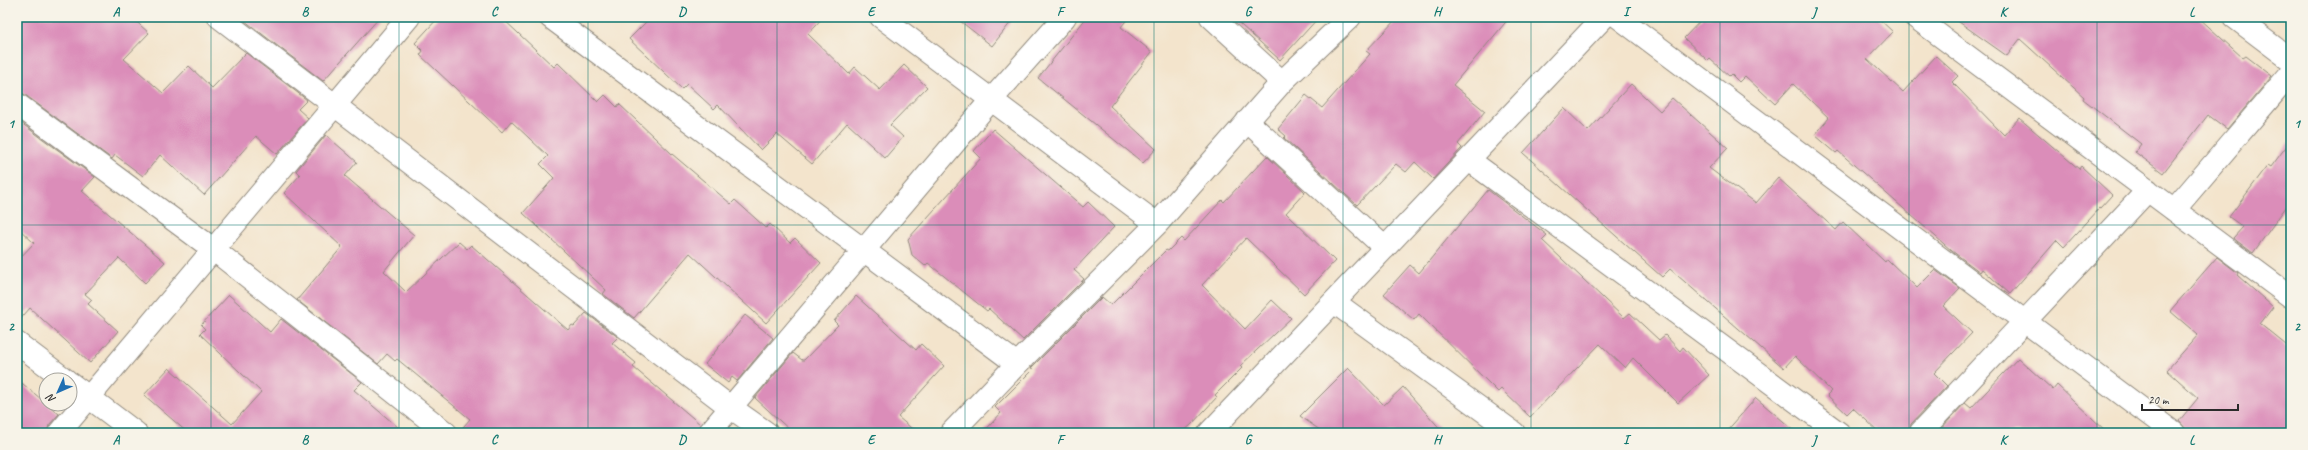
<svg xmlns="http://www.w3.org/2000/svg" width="2308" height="450" font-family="Caveat,sans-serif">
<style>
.building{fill:#db8db9}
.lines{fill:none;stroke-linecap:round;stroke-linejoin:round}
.minor-casing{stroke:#8f887c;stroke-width:24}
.minor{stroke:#fff;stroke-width:22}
.grid{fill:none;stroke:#0f766e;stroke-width:1;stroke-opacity:0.55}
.neatline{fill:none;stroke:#0f766e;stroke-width:1.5}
.grid-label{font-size:13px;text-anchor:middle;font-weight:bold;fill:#0f766e}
</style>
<rect width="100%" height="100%" fill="#f7f3e8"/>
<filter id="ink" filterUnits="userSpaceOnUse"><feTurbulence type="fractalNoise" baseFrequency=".025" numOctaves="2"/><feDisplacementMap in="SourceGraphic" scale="8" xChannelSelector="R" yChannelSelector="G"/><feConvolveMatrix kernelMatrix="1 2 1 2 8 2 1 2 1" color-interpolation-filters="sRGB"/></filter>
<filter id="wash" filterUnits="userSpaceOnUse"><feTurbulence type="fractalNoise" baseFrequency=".012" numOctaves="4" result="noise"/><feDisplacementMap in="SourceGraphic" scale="16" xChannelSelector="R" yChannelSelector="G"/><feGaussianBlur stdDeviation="0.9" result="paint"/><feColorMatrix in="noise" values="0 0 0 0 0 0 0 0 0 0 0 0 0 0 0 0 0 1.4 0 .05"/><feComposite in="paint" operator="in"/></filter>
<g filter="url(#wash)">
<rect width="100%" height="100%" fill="#f3e4cc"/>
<g id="blocks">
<!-- building -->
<path class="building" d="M17 17H131L149 33 124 59 163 93 189 66 212 88 246 53 307 100 298 109 308 118 277 154 256 136 204 195 160 155 143 176 115 155 112 159 24 94 17 92Z
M240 17H380L323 81Z
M439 17H501L554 67 558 63 598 102 605 95 617 107 619 104 672 154 731 204 735 200 766 228 770 224 790 243 795 238 821 263 766 323 690 253 634 318 603 294 606 290 523 213 554 178 540 164 548 156 511 121 502 132 420 55 423 51 415 43Z
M651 17H823L808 34 849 74 855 67 880 90 904 65 927 87 890 125 903 137 885 158 847 123 812 164 777 134 761 150 718 105 714 109 687 84 682 89 629 39Z
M955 17H1015L992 46Z
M1087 17H1129L1121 27 1152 52 1110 106 1156 149 1143 163 1038 78Z
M1232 17H1319L1280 60Z
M1398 17H1510L1453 85 1485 111 1458 144 1462 148 1433 179 1415 162 1406 172 1396 164 1357 205 1284 138 1286 136 1278 129 1306 95 1322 108 1370 54 1366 51Z
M1704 17H1877L1893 32 1867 59 1903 92 1936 56 1958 76 1952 82 2004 135 2019 118 2079 169 2081 166 2112 195 2064 247 2057 240 2010 294 1982 269 1980 272 1952 251 1838 151 1836 153 1815 135 1829 118 1793 84 1775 104 1745 76 1739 82 1731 74 1729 76 1710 59 1708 61 1684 38Z
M1952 17H2198L2243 58 2246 56 2272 76 2227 129 2208 115 2163 173 2135 152 2141 144 2083 99 2084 97 2020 39 2007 56Z
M1631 84 1660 111 1672 98 1728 148 1709 168 1756 203 1778 178 1836 230 1843 222 1885 262 1887 259 1917 288 1935 270 1960 288 1943 306 1972 333 1934 373 1947 386 1911 424 1908 433H1880L1853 408 1847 414 1827 395 1831 391 1795 356 1784 368 1670 269 1662 277 1523 153 1564 108 1588 131Z
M17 120 95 177 82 191 165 262 145 283 119 258 85 294 92 300 88 304 118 331 90 363 30 308 17 323V261L34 243 17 227Z
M993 129 1083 207 1088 202 1114 227 1074 270 1084 279 1023 340 989 309 987 311 928 263 925 266 912 255 908 239 981 158 974 151Z
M326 135 357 162 345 176 414 235 384 271 406 292 459 242 467 249 471 245 568 330 572 325 574 326 586 313 618 337 612 343 636 363 633 367 700 424 697 433H458L470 419 397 359 395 361 387 354 378 364 297 300 342 247 284 193 300 175 296 171Z
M2291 140V200L2253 253 2233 238 2243 227 2229 217 2268 165 2271 167Z
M1267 156 1305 192 1286 213 1335 261 1304 294 1246 238 1202 285 1245 329 1272 300 1291 318 1240 366 1242 368 1215 395 1217 397 1192 424 1182 433H983L1001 413 995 407 1033 369 1031 368 1102 297 1111 305 1166 250 1168 251 1181 238 1184 241 1222 200 1224 202Z
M1488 190 1547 235 1542 240 1624 318 1630 313 1659 340 1665 335 1680 351 1683 347 1709 375 1678 403 1633 358 1625 368 1600 344 1530 417 1501 389 1498 392 1419 314 1414 320 1384 294 1410 265 1419 273Z
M2217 257 2238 273 2237 275 2273 307 2260 324 2291 349V433H2186L2185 428 2179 421 2198 398 2167 370 2198 335 2170 311Z
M229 295 270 332 281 319 362 382 354 390 405 433H188L144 395 169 368 232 424 261 392 200 334 205 329 201 325Z
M856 296 916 350 921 344 944 366 898 417 917 433H793L755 398 793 353 802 360H804L838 325 834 321Z
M745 315 773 338 737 381 732 377 728 383 705 364Z
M2018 358 2053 390 2057 385 2108 433H1937L1965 403 1971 408Z
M1348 368 1384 405 1403 387 1444 433H1324L1300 416Z
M17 379 59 414 49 425 47 433H17Z
M1756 398 1797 433H1725Z"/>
</g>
</g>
<g filter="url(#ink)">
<use href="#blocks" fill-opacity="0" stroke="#8f887c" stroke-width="1"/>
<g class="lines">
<defs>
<path id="minor" d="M219 17 730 407 767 433
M550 17 1017 364
M881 17 1157 224
M1211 17 1282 82
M1618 17 2174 433
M1915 17 2291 297
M2234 17 2291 60
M17 104 213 249 446 433
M1247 121 1385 248
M1469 160 1839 433
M2174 210 2291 73
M1334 302 1514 433
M17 343 66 380
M70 383 136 433
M59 433 409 17
M709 433 991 100 1065 17
M951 433 1017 364 1157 224 1282 82 1350 17
M1209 433 1604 17
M1920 433 2148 190"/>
</defs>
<!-- minor casing -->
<use href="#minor" class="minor-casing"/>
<!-- minor -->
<use href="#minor" class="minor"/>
</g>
</g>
<!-- grid -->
<path class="grid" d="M211 17V433M399 17V433M588 17V433M777 17V433M965 17V433M1154 17V433M1343 17V433M1531 17V433M1720 17V433M1909 17V433M2097 17V433M17 225H2291"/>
<!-- margin -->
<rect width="2308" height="450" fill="none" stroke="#f7f3e8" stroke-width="44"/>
<!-- north arrow -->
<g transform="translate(58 392) rotate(225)"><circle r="19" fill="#f7f3e8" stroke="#a5a39c"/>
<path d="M0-3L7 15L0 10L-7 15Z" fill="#1f6fb2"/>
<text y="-6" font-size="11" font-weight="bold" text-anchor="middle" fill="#2b2b2b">N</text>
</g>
<!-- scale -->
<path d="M2142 404v6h96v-6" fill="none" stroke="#2b2b2b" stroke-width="2"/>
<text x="2148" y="404" font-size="12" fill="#2b2b2b" stroke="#f7f3e8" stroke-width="3" paint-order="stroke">20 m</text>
<rect x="22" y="22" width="2264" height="406" class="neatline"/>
<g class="grid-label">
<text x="116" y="16">A</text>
<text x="305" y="16">B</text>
<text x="494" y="16">C</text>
<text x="682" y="16">D</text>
<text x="871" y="16">E</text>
<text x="1060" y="16">F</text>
<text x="1248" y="16">G</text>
<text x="1437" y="16">H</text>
<text x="1626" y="16">I</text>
<text x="1814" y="16">J</text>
<text x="2003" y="16">K</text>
<text x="2192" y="16">L</text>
<text x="11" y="128">1</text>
<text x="2297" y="128">1</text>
<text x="11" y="331">2</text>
<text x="2297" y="331">2</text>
<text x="116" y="444">A</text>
<text x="305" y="444">B</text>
<text x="494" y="444">C</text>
<text x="682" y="444">D</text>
<text x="871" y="444">E</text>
<text x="1060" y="444">F</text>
<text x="1248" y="444">G</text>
<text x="1437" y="444">H</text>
<text x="1626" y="444">I</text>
<text x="1814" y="444">J</text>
<text x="2003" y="444">K</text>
<text x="2192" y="444">L</text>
</g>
</svg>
